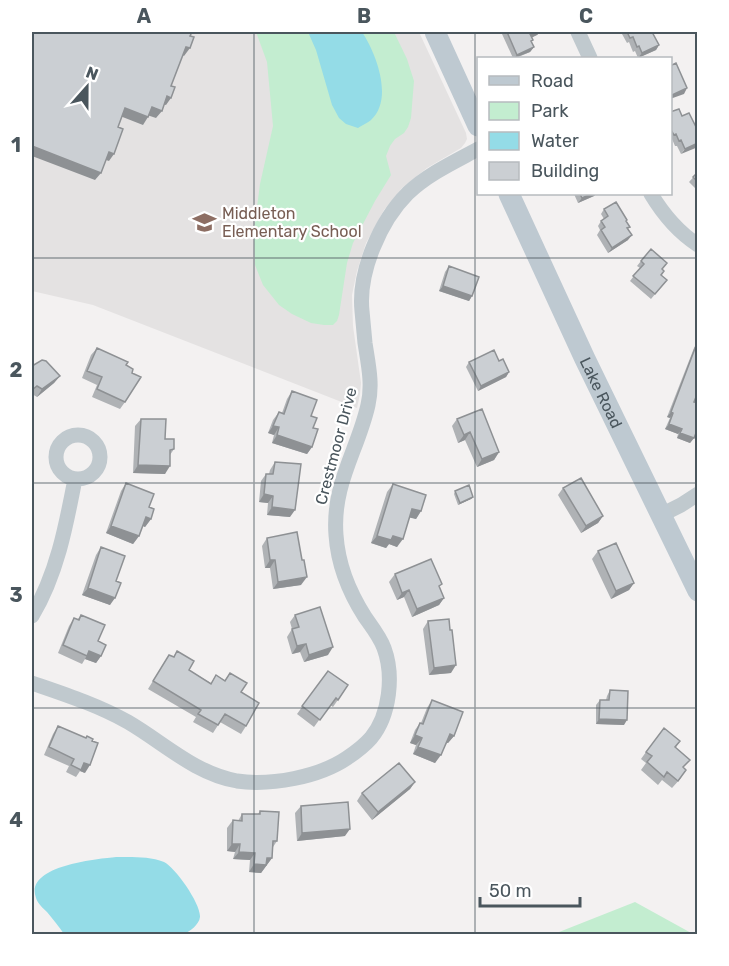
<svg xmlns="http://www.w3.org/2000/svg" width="729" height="966" font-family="Rubik,sans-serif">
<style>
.education{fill:#e4e2e2}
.green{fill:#c3edd0}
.water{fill:#94dce7}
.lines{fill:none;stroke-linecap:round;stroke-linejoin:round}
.street{stroke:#c0c9ce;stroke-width:15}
.secondary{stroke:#bec9d1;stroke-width:21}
.wall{fill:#afb2b5}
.shaded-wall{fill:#8e9194}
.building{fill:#cbcfd3;stroke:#8e9194;stroke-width:1.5}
.grid{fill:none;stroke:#4a565d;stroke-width:1.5;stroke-opacity:0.55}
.labels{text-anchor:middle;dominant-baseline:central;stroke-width:4.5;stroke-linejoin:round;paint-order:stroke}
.education-label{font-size:16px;fill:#785e54;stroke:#fff;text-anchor:start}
.street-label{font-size:16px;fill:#4a565d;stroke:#fff}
.neatline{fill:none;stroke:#4a565d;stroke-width:2}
.grid-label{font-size:20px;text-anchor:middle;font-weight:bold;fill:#4a565d}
</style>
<rect width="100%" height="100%" fill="#f3f1f1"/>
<!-- education -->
<path class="education" d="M32 32H419L466 133 467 139 465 143 461 148 427 168 402 188 384 210 366 243 357 271 352 295 353 326 361 383 360 394 357 408 93 305 32 291Z"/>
<!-- green -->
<path class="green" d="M256 32H394L407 59 414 81 411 118 408 127 404 133 395 139 390 146 386 156 391 175 375 201 353 243 347 263 339 315 337 321 333 325H324L311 323 292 314 279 305 263 285 255 265 254 230 260 184 273 126 267 62Z
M635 902 693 934H554Z"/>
<!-- water -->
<path class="water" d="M308 32H362C376 53 394 99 371 120 368 123 362 125 358 128L346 124 339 118 332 105 316 50Z
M116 857C131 857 149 856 164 862 175 867 201 904 200 917 199 925 190 931 184 934H64C59 927 53 919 47 912 43 908 38 904 36 898 24 866 96 859 116 857Z"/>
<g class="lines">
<!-- street -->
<path class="street" d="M578 32 590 58
M651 194C663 214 678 232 698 245
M56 457a22 22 0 1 1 44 0a22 22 0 1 1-44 0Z
M661 515 681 505 698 494
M32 616C57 574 66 526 75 479
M32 683C64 694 98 705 128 722 164 743 194 773 237 781 271 786 319 777 347 758 356 752 364 746 371 738 390 715 394 675 384 648 380 637 372 627 365 617 349 592 338 565 336 535 332 484 358 450 368 405 373 384 368 363 365 343 364 332 363 322 362 311 358 272 380 221 408 193 428 174 454 162 478 149"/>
<!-- secondary -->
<g class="secondary">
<path d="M435 32 478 126"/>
<path id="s1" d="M509 194 585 359 698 591"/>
</g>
</g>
<!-- wall -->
<path class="wall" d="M504 32H540L537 35 532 37 531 42 534 47 530 52 516 58H513L502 34Z
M624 32H652L659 45 656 50 638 58 635 51 633 52 629 42 627 43 622 34Z
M670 112 682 116 698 131 681 154 677 146H675L672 139 670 140Z
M698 172V191L689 182Z
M574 194H596L594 196 578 203Z
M604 209 626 222 630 227 628 229V240L608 253 597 235 600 230 598 226 601 221 604 219 601 214Z
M641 261 667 280 651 299 630 281 640 268 637 266Z
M449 266 472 296 469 301 439 291 445 272Z
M697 343 694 438 690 443 677 438 678 434 665 429 670 418 667 417 694 348Z
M97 348 126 365 132 373 125 402 120 409 92 397 97 385 82 378 91 355Z
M499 361 509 372 506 377 478 391 466 367 469 362Z
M32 366 60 376 54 383 37 397 32 394Z
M292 391 311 416 313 428 312 447 307 454 272 443 274 435 268 433 273 420 279 412 282 413 287 399Z
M141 419 174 449 170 455 165 474 133 473 135 426Z
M457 419 499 452 494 460 477 467 465 440 458 443 452 426Z
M275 462 290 517 267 515 268 503 259 502 261 481 266 474H269L270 470Z
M126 483 149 507 151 519 145 527 143 526 139 536 133 544 106 533 121 491Z
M393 484 421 511 416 519 410 517 397 547 389 544 386 548 371 543 387 492Z
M563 488 603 516 598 523 581 533 558 495Z
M455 491 473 497 471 499 458 505 454 494Z
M267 538 301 585 273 589 270 568H265L262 546Z
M101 547 116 581 110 605 82 595 96 555Z
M598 551 634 583 629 590 611 599 592 559Z
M395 574 440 588 444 598 439 605 412 617 404 597 397 600 389 582Z
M81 615 101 656 96 663 85 659 82 664 58 653 69 626 74 618 77 620Z
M295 615 328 655 304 662 300 652 292 654 287 637 292 629 290 622Z
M428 621 451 673 429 675 423 629Z
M177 651 189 670 211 683 216 675 225 680 230 673 241 692 246 726 241 734 220 722 213 733 193 722 196 717 148 689 169 655 173 657Z
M328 671 348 685 333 707 330 705 314 727 297 714Z
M610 690 624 725 596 724V705L600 700H606L607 696Z
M432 700 454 736 448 743H447L435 763 413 754 416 745 410 743 415 730 420 723H421L427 708Z
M58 726 85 773 80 771 76 777 66 772 69 766 44 755 53 734Z
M680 741 676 747 684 768 681 778 672 788 662 780 658 785 641 770 646 763 641 759 646 752Z
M415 782 410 789 372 820 357 801 362 793Z
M301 806 345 836 297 841 295 813Z
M260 811 277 841 273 847 272 858 261 873 249 872 250 860 233 859 235 852 227 851V828L233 820 238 821 242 814H258Z"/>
<!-- shaded-wall -->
<path class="shaded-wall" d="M537 32H540L537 35 527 40 530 34Z
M659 45 656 50 638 58 642 53Z
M186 47 190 48 184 56 181 54Z
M534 47 530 52 514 58 517 55Z
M687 88 684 94 670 99V96Z
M167 96 171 98 166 105 162 104Z
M152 107 162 111 156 118 147 115Z
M125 108 148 117 143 125 120 116Z
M698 143V147L681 154 685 149Z
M32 146 101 173 95 180 32 156Z
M109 152 114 154 109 161 103 159Z
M591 194H596L594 196 578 203 582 198Z
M632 235 628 240 608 253 612 248Z
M443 286 472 296 469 301 439 291Z
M509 372 506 377 478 391 481 386Z
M60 376 54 383 37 397 42 389Z
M671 412 673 413 670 418 667 417Z
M669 424 682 429 678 434 665 429Z
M273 426 279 427 274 435 268 433Z
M470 432 465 440 458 443 464 435Z
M680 433 694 438 690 443 677 438Z
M277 435 312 447 307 454 272 443Z
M499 452 494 460 477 467 482 459Z
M138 465 170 466 165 474 133 473Z
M264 494 273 496 268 503 259 502Z
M473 497 471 499 458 505 460 503Z
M272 507 295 510 290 517 267 515Z
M412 509 421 511 416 519 407 517Z
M603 516 598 523 581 533 586 526Z
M146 517 151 519 145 527 141 525Z
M111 526 139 536 133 544 106 533Z
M377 536H393L403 539 397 547 389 544 386 548 371 543Z
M270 560H275L270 568H265Z
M307 577 301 585 273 589 278 582Z
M634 583 629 590 611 599 616 591Z
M88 588 115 598 110 605 82 595Z
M409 590 404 597 397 600 402 593Z
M444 598 439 605 412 617 417 609Z
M306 644 300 652 292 654 297 646Z
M333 647 328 655 304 662 309 655Z
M89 651 101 656 96 663 85 659Z
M456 665 451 673 429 675 434 668Z
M599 719 627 720 624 725 596 724Z
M450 734 454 736 448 743 445 742Z
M415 735 422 738 416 745 410 743Z
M418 747 441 755 435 763 413 754Z
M84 763 90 765 85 773 80 771Z
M415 782 410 789 372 820 378 812Z
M350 829 345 836 297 841 302 833Z
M232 844H240L235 852 227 851Z
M239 852 255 853 250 860 233 859Z
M267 858H272L261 873 249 872 254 864Z"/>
<!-- building -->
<path class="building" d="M32 32H192L190 36 194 37 190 48 186 47 171 86 175 87 171 98 167 96 162 111 152 107 148 117 125 108 118 127 123 129 114 154 109 152 101 173 32 146Z
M507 32H537L530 34 533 40 531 41 534 47 517 55Z
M627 32H652L659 45 642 53 639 46 637 47 633 37 630 38Z
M676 63 687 88 670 96V66Z
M679 109 682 116 689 113 698 131V143L685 149 681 140 679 141 676 134 674 135 670 128V112Z
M698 172V182L693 177Z
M580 194H591L582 198Z
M616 202 627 220 626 221 630 227 627 228 632 235 612 248 601 230 605 227 601 221 608 216 604 209Z
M651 249 667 263 662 269 664 271 661 275 667 280 655 294 633 276 644 264 641 261Z
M449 266 479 277 472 296 443 286Z
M697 343 698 392 694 402 698 403V428L694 438 680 433 682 429 669 424 673 413 671 412Z
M97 348 128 362 126 365 133 369 132 373 141 377 125 402 97 389 102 377 87 371Z
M494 350 499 361 503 359 509 372 481 386 469 362Z
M42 360 46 361 60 376 42 389 37 386 32 390V366Z
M292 391 317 400 311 416 317 418 313 428 318 429 312 447 277 435 279 427 273 426 279 412 284 414Z
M482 409 499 452 482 459 470 432 464 435 457 419Z
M141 419H166L165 439H174V449L170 450V466L138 465Z
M275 462 301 464 295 510 272 507 273 496 264 494 266 474H273Z
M581 478 603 516 586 526 563 488Z
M126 483 154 494 149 507 154 509 151 519 146 517 139 536 111 526Z
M393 484 426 495 421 511 412 509 403 539 393 536 391 540 377 536Z
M469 485 473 497 460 503 455 491Z
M297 532 302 560H304L307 577 278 582 275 560H270L267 538Z
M616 543 634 583 616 591 598 551Z
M101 547 125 556 116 581 121 583 115 598 88 588Z
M431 559 442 584 439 586 444 598 417 609 409 590 402 593 395 574Z
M320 607 333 647 309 655 306 644 297 646 292 629 299 627 295 615Z
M81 615 105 625 98 641 106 645 101 656 89 651 87 656 63 645 74 618 79 620Z
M449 619 450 630H452L456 665 434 668 428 621Z
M177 651 194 661 189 670 211 684 216 675 225 681 230 673 247 683 241 692 259 703 246 726 225 714 218 725 198 714 201 710 153 681 169 655 174 657Z
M328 671 348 685 338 700 336 698 320 720 302 706Z
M610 690 628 691 627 720 599 719 600 700H609Z
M432 700 463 712 454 736 450 734 441 755 418 747 422 738 415 735 420 723 423 724Z
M58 726 86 738 87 736 93 739 92 741 98 743 90 765 84 763 81 770 71 765 74 759 49 747Z
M664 728 680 741 675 747 690 760 683 767 686 770 678 781 667 772 664 777 647 762 652 756 646 752Z
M399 763 415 782 378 812 362 793Z
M348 802 350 829 302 833 301 806Z
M260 811 279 812 277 841H273L272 858H267L266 865 254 864 255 853 239 852 240 844H232L233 820 242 821V814H260Z"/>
<!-- grid -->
<path class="grid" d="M254 32V934M475 32V934M32 258H698M32 483H698M32 708H698"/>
<!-- icons -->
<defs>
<symbol id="school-bare" viewBox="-9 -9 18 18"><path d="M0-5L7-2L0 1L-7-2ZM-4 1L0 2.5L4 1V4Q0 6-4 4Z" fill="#8d6e63" stroke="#fff" stroke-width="2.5" paint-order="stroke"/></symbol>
</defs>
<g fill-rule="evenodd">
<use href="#school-bare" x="188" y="206" width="33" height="33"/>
</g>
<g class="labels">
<!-- education labels -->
<g class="education-label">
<text x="222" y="213">Middleton<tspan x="222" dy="18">Elementary School</tspan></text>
</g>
<!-- street labels -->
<g class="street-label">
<text stroke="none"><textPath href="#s1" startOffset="219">Lake Road</textPath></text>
<text transform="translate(336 446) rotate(-75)">Crestmoor Drive</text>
</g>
</g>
<!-- border -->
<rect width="729" height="966" fill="none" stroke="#ffffff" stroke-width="66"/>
<!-- legend -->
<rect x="477" y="57" width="195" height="138" fill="#ffffff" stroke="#b7bbbe" stroke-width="1.5"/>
<rect x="489" y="76" width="30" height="9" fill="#bec9d1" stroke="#b7bbbe" stroke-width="1.5"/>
<text x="531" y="87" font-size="18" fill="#4a565d">Road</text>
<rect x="489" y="102" width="30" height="18" fill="#c3edd0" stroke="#b7bbbe" stroke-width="1.5"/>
<text x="531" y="117" font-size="18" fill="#4a565d">Park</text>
<rect x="489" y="132" width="30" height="18" fill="#94dce7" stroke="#b7bbbe" stroke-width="1.5"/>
<text x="531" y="147" font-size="18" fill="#4a565d">Water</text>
<rect x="489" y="162" width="30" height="18" fill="#cbcfd3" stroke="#b7bbbe" stroke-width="1.5"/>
<text x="531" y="177" font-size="18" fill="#4a565d">Building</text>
<!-- north arrow -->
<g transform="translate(87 87) rotate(21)" stroke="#ffffff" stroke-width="4.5" paint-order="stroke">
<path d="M0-4.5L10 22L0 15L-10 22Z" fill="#4a565d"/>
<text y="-9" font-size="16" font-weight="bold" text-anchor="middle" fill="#4a565d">N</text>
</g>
<!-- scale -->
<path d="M480 897v9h100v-9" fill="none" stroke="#4a565d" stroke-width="3"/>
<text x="489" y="897" font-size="18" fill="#4a565d" stroke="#ffffff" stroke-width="4.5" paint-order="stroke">50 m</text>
<rect x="33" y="33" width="663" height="900" class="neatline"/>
<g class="grid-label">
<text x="144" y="23">A</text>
<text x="364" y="23">B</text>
<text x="586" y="23">C</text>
<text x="16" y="152">1</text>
<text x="16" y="377">2</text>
<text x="16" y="602">3</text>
<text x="16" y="827">4</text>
</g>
</svg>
